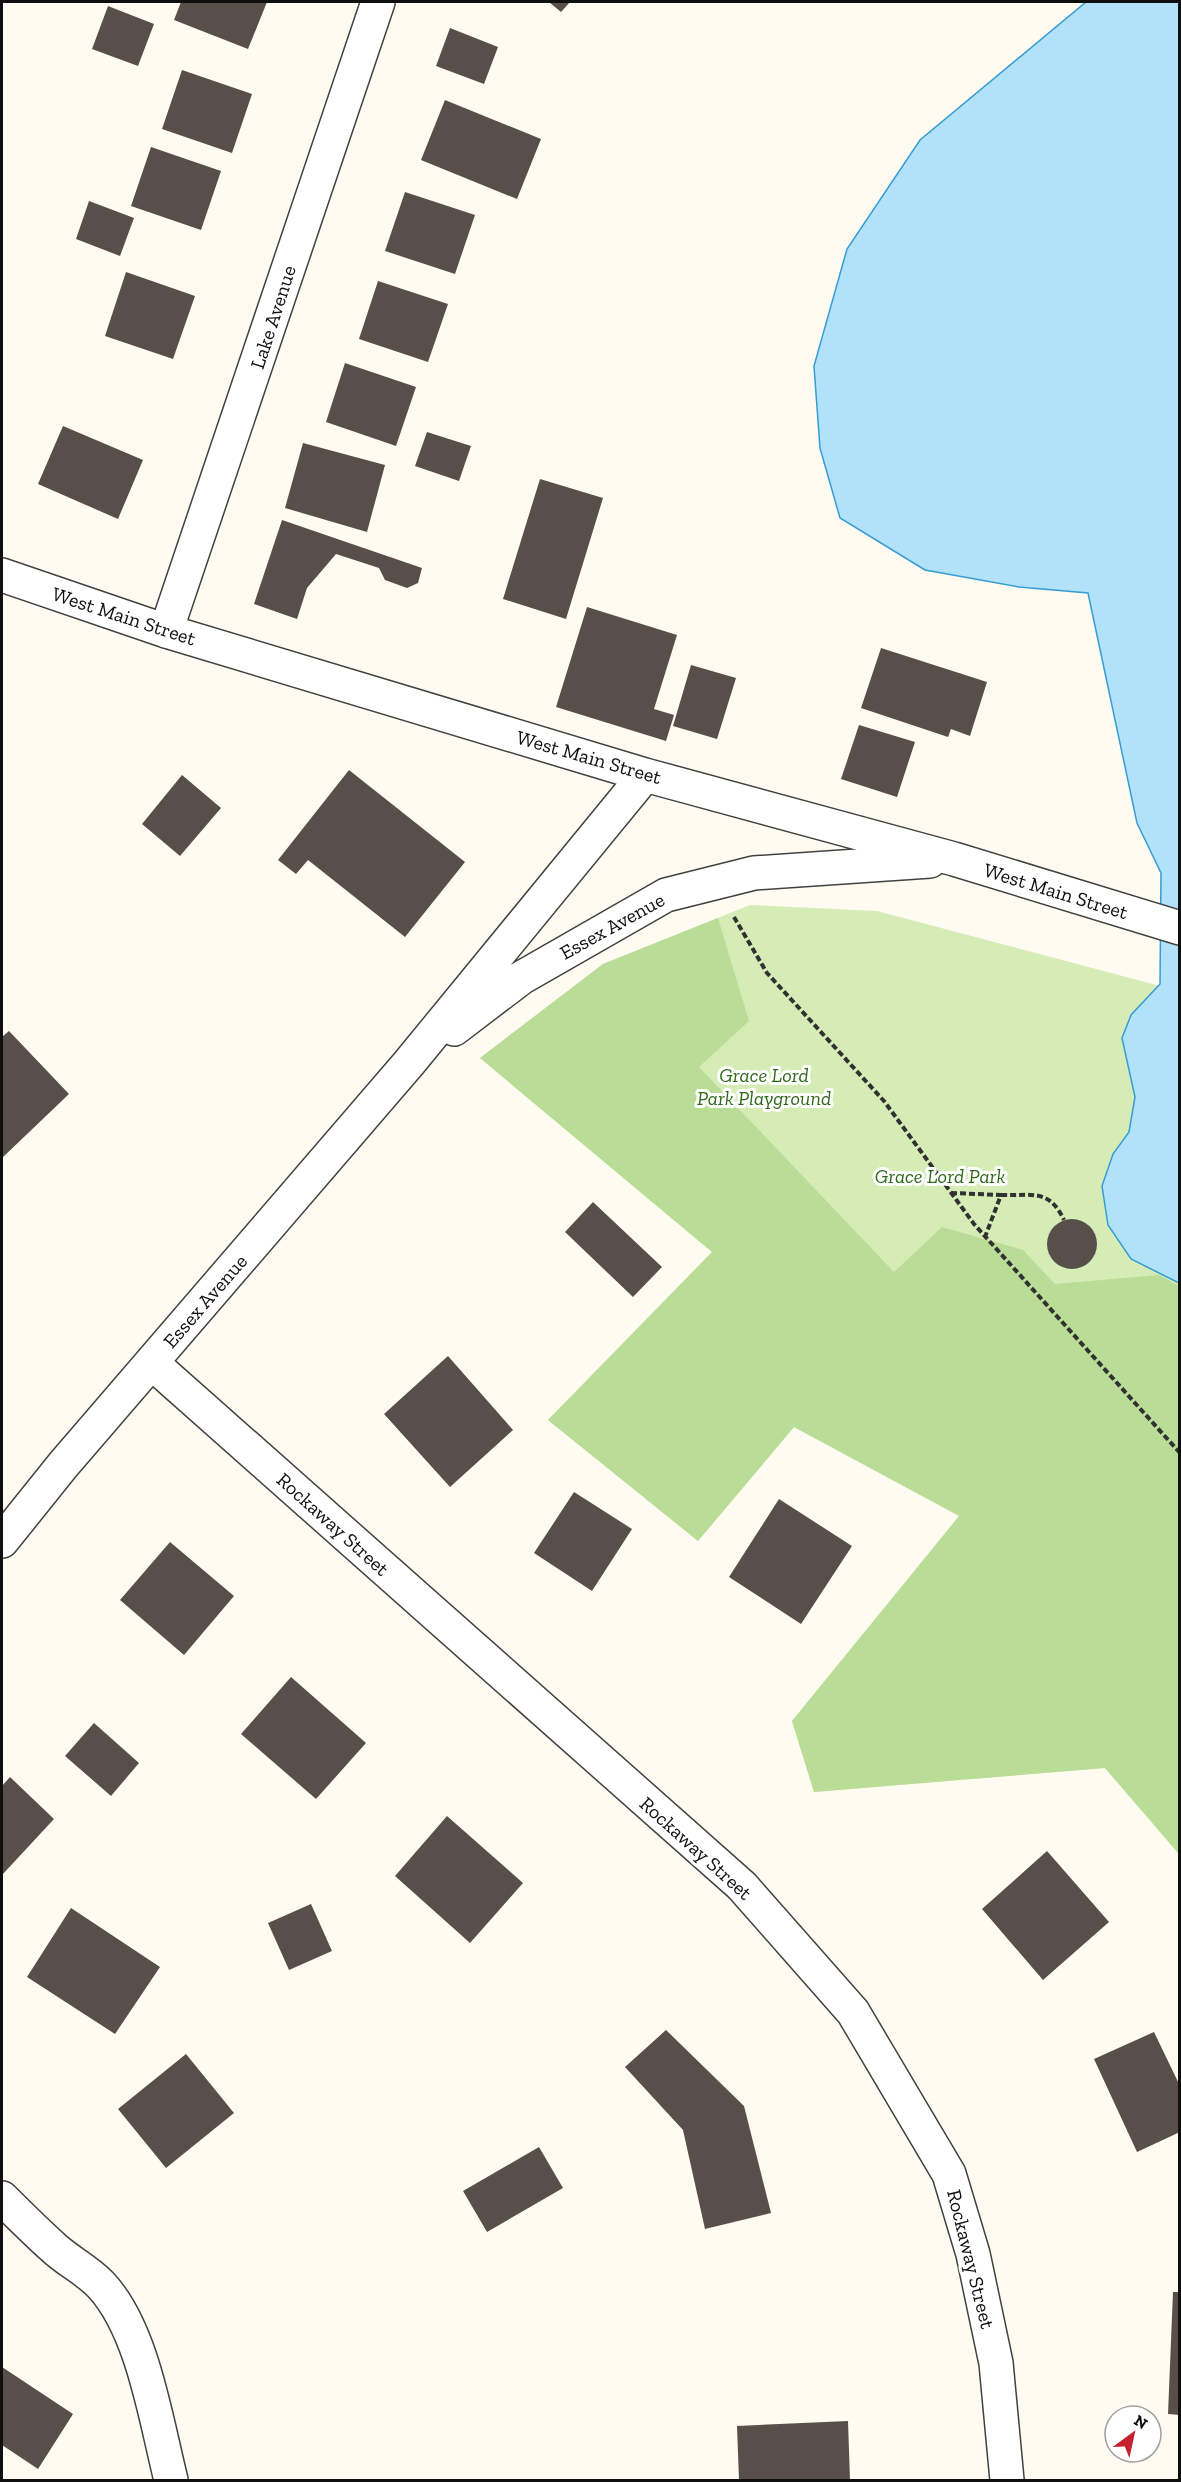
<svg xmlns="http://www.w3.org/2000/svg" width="1181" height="2482" font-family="'Zilla Slab',serif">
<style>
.green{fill:#d5ecb7}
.forest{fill:#b9dd96}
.water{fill:#b2e2f9;stroke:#369cd4;stroke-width:1.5}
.building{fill:#584f4a}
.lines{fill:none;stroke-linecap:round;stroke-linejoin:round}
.minor-casing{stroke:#424242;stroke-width:36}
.path{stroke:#313131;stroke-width:4;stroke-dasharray:6 3;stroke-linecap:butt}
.minor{stroke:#fff;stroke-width:33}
.labels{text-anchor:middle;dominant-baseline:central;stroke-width:6;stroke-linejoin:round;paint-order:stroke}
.street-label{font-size:20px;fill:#0f0f0f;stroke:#fff}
.park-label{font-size:20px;font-style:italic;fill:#2f6a1b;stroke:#fff}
</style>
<rect width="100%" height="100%" fill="#fffbf0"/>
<!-- green -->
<path class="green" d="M750 905 877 911 1179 991V1854L1105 1768 814 1792 792 1721 960 1516 794 1427 698 1541 548 1420 712 1252 480 1058 603 964Z"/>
<!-- forest -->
<path class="forest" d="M718 918 749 1021 699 1067 894 1272 942 1227 1023 1250 1055 1284 1159 1275 1179 1286V1854L1105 1768 814 1792 792 1721 959 1516 794 1427 698 1541 548 1420 712 1252 480 1058 603 964Z"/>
<!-- water -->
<path class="water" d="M1086 2H1179V1283L1131 1259 1108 1225 1102 1186 1113 1154 1129 1132 1135 1097 1122 1038 1131 1015 1160 984 1161 873 1137 823 1088 593 1019 587 925 570 840 518 820 448 814 366 847 249 920 140Z"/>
<!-- building -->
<path class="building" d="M181 2H267L248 49 174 20Z
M549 2H570L561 12Z
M108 6 154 24 138 66 92 49Z
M450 28 498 47 484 84 436 66Z
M182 70 252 94 232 153 162 129Z
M445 100 541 139 517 199 421 160Z
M151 147 221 171 201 230 131 206Z
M405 192 475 215 455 274 385 251Z
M89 201 134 218 120 256 76 239Z
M126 272 195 296 173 359 105 336Z
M378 281 448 304 428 362 359 339Z
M345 363 416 387 396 446 326 422Z
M63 426 143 460 118 519 38 484Z
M427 432 471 446 459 481 415 466Z
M303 443 385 465 367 532 285 508Z
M540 479 603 498 566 619 503 599Z
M282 520 422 568 418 583 407 588 385 580 379 568 336 554 307 588 297 619 254 604Z
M587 607 677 635 654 709 674 715 666 741 556 707Z
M881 648 987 682 970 736 951 729 948 737 861 708Z
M691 665 736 678 717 739 673 726Z
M859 725 915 742 897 797 841 779Z
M349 770 465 862 405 937 308 860 296 874 278 860Z
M182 775 221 808 180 856 142 824Z
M9 1031 69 1094 2 1158V1037Z
M593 1202 662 1267 633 1297 565 1232Z
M1047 1244a25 25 0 1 1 50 0a25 25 0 1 1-50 0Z
M448 1356 513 1430 450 1487 384 1414Z
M574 1492 632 1529 592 1591 534 1553Z
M779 1499 852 1546 801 1624 729 1577Z
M170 1542 234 1596 184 1655 120 1600Z
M291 1677 366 1743 316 1799 241 1734Z
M94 1723 139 1763 111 1796 65 1756Z
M10 1777 54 1819 2 1875V1786Z
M447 1816 523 1883 470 1943 395 1876Z
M1047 1851 1109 1922 1043 1980 982 1909Z
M311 1904 332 1951 289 1970 268 1923Z
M71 1908 160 1967 115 2034 27 1977Z
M666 2030 744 2106 771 2213 705 2229 683 2130 625 2067Z
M1154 2032 1180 2086V2132L1137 2152 1094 2059Z
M186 2054 234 2113 166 2168 118 2109Z
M539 2147 563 2188 487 2232 463 2191Z
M1173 2292H1180V2415L1168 2414Z
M2 2367 73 2414 38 2469 2 2445Z
M848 2421 850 2480H739L737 2426Z"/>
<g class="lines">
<defs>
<path id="minor" d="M2 575 166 631 645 775 954 859 1180 928
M166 631 378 2
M454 1029 521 978 666 895 754 873 930 861
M152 1363 742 1886 853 2012 949 2174 973 2254 996 2363 1007 2480
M2 1541 63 1465 409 1063 645 775
M2 2198C19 2215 36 2232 54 2248 69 2262 87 2270 101 2285 143 2330 156 2421 171 2480"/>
</defs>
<!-- minor casing -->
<use href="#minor" class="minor-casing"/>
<!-- path -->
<path class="path" d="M734 917 767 973 884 1101 974 1224 1180 1453
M951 1193 1001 1195 985 1237
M1001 1195C1032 1196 1049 1188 1064 1220"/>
<!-- minor -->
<use href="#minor" class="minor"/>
</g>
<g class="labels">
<!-- street labels -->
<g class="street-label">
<text transform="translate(273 317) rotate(-72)">Lake Avenue</text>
<text transform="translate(124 616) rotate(18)">West Main Street</text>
<text transform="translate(589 757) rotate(16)">West Main Street</text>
<text transform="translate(1056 891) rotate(17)">West Main Street</text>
<text transform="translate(612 926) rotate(-29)">Essex Avenue</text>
<text transform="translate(205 1301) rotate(-49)">Essex Avenue</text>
<text transform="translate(333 1524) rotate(42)">Rockaway Street</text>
<text transform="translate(696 1848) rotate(42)">Rockaway Street</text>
<text transform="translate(971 2259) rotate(76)">Rockaway Street</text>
</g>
<!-- park labels -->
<g class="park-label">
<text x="764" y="1075">Grace Lord<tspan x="764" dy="23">Park Playground</tspan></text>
<text x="940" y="1176">Grace Lord Park</text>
</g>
</g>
<!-- border -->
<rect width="1181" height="2482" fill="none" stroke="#0f0f0f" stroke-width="6"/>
<!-- north arrow -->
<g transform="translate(1133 2434) rotate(33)"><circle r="28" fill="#ffffff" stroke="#9f9f9f" stroke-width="1.5"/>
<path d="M0-4.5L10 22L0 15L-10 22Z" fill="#c61f2f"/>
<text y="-9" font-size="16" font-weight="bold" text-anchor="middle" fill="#0f0f0f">N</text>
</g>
</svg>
